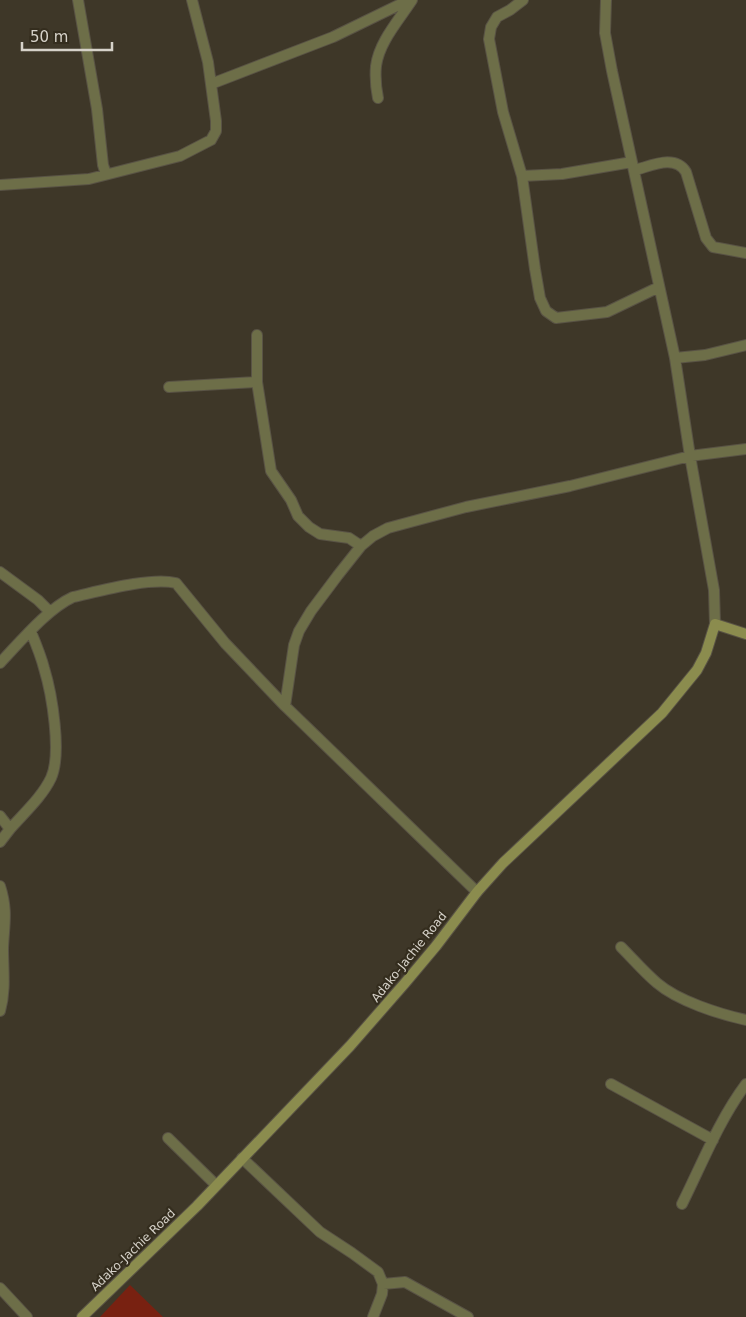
<svg xmlns="http://www.w3.org/2000/svg" width="746" height="1317" font-family="'DejaVu Sans',sans-serif">
<style>
.green{fill:#782111}
.lines{fill:none;stroke-linecap:round;stroke-linejoin:round}
.street-casing{stroke:#595345;stroke-width:12}
.secondary-casing{stroke:#595345;stroke-width:12}
.street{stroke:#6d6e48;stroke-width:10}
.secondary{stroke:#8b8c4e;stroke-width:10}
.labels{text-anchor:middle;dominant-baseline:central;stroke-width:4.5;stroke-linejoin:round;paint-order:stroke}
.street-label{font-size:12px;fill:#d6d2c9;stroke:#342d1e}
</style>
<rect width="100%" height="100%" fill="#3e3728"/>
<!-- green -->
<path class="green" d="M130 1285 163 1317H100Z"/>
<g class="lines">
<defs>
<path id="street" d="M78 0 97 109 103 165 106 174
M523 0 510 10 497 17 491 27 489 39 503 112 522 176 535 269 540 298 546 311 556 318 607 312 659 287
M606 0 605 33 612 71 675 358 690 456 714 590 715 624
M211 84 333 37 409 0
M378 98C376 88 375 77 376 66 379 42 399 20 412 0
M635 170C651 166 675 154 686 172L706 238 713 247 746 253
M522 176 562 174 632 162
M0 185 89 179 180 156 211 140 216 131V121L208 62 192 0
M257 335V382L271 471 291 500 298 516 309 527 320 534 349 538 361 546
M675 358 705 355 746 345
M169 387 257 382
M0 572 38 600 50 612
M0 663C20 642 47 609 73 597 100 591 150 577 176 583L225 643 285 706 477 892
M285 706 294 645 299 631 311 611 338 575 361 546 373 536 388 528 466 507 570 486 690 456 746 449
M0 816 10 829 0 842
M10 829C24 813 42 797 51 778 62 754 52 694 44 668 41 656 36 644 31 632
M0 886C8 911 4 924 3 948 3 970 6 990 0 1011
M621 947C633 959 644 972 657 983 678 1001 719 1014 746 1020
M611 1084 713 1140
M168 1138 216 1185
M242 1158 320 1232 352 1253 378 1272 383 1284 382 1294 373 1317
M682 1204C702 1164 719 1120 746 1084
M383 1284 405 1282 468 1317
M0 1288 27 1317"/>
<path id="secondary" d="M82 1317 197 1206 350 1046 405 983 436 946 477 892 503 863 662 713 697 670 706 653 715 624 746 634"/>
</defs>
<!-- street casing -->
<use href="#street" class="street-casing"/>
<!-- secondary casing -->
<use href="#secondary" class="secondary-casing"/>
<!-- street -->
<use href="#street" class="street"/>
<!-- secondary -->
<use href="#secondary" class="secondary"/>
</g>
<g class="labels">
<!-- street labels -->
<g class="street-label">
<text transform="translate(409 957) rotate(-51)">Adako-Jachie Road</text>
<text transform="translate(133 1250) rotate(-44)">Adako-Jachie Road</text>
</g>
</g>
<!-- scale -->
<path d="M22 42v8h90v-8" fill="none" stroke="#d6d2c9" stroke-width="2.5"/>
<text x="30" y="42" font-size="15" fill="#d6d2c9" stroke="#342d1e" stroke-width="4" paint-order="stroke">50 m</text>
</svg>
